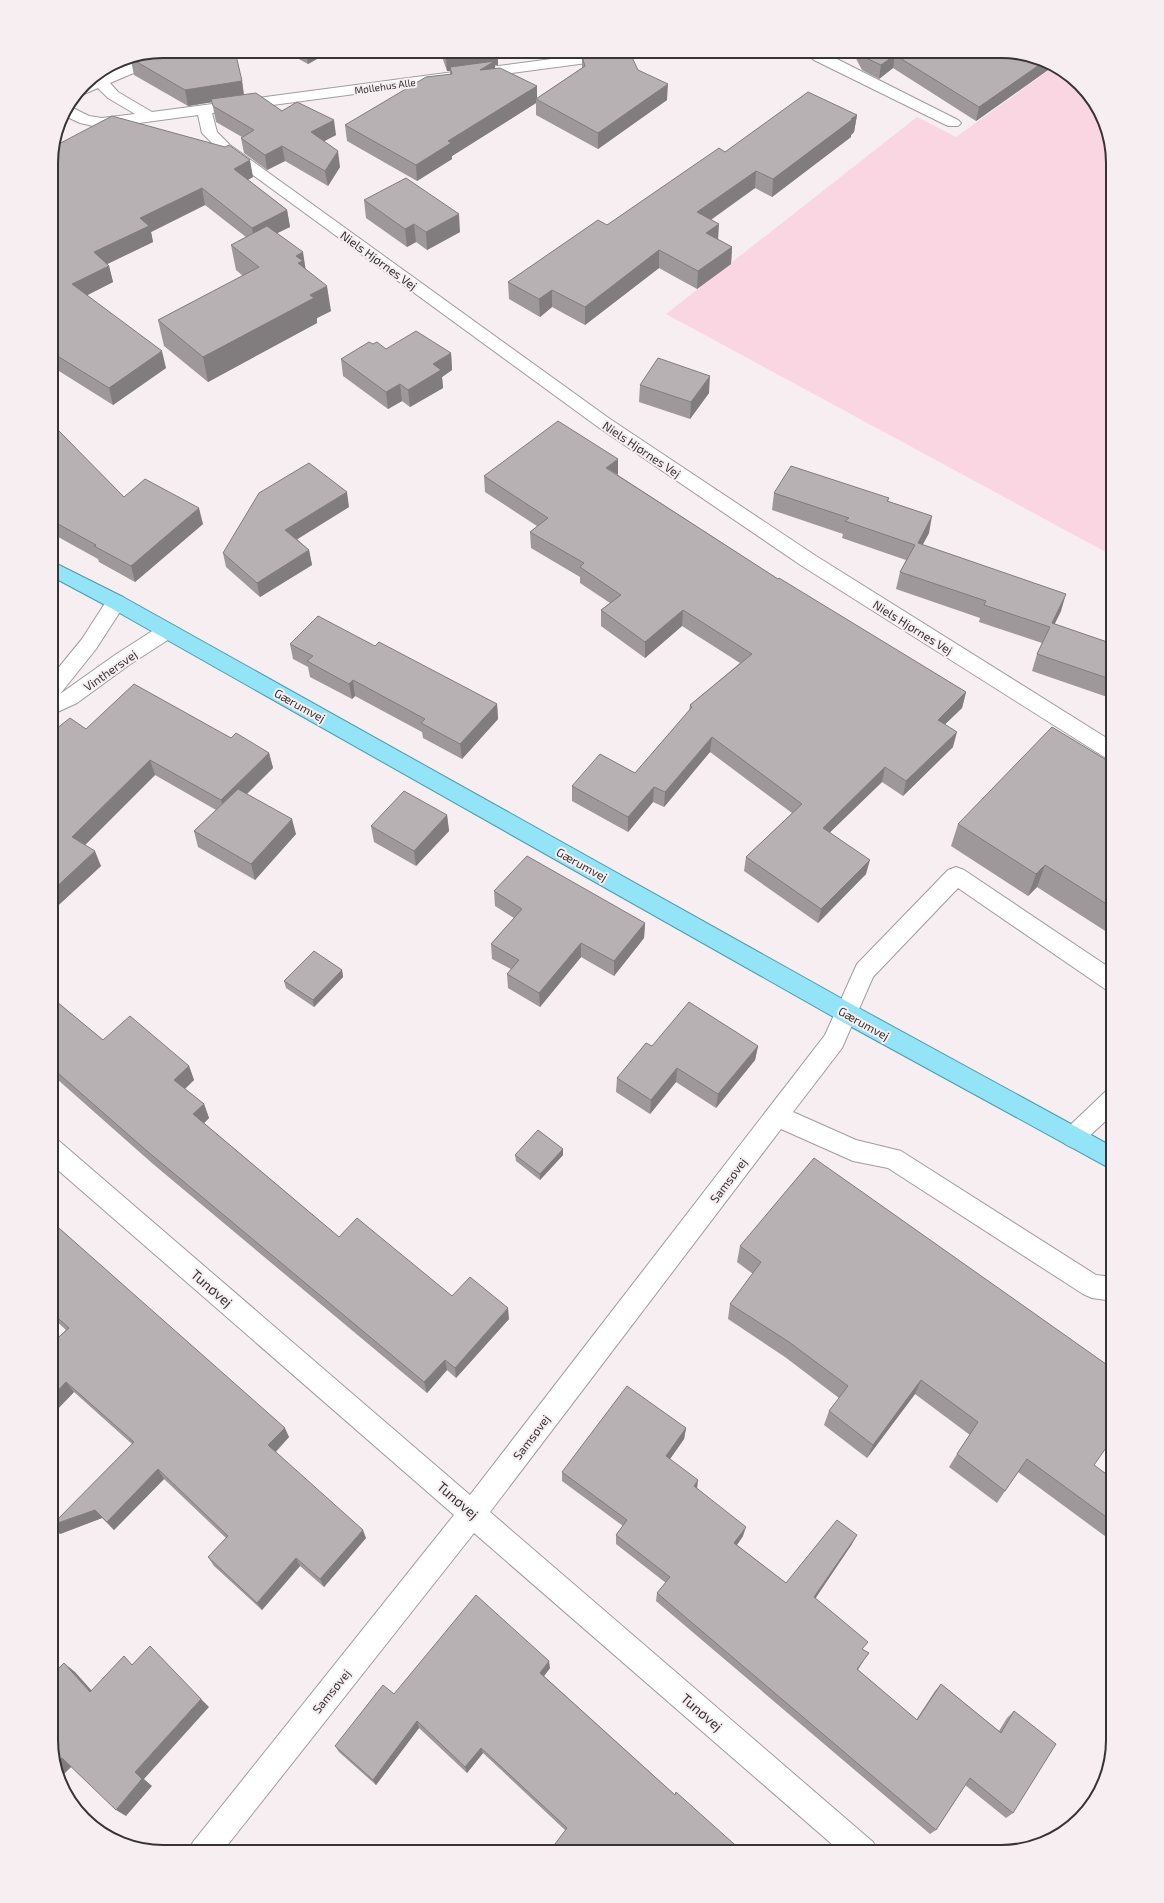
<svg xmlns="http://www.w3.org/2000/svg" width="1164" height="1903" font-family="'Exo 2',sans-serif">
<style>
.green{fill:#fad6e2}
.lines{fill:none;stroke-linecap:round;stroke-linejoin:round}
.minor-casing{stroke:#a29b9d;stroke-width:2}
.major-casing{stroke:#459bb0;stroke-width:2}
.minor{fill:#fff;fill-rule:evenodd}
.major{fill:#94e4f7;fill-rule:evenodd}
.wall{fill:#9e989a}
.shaded-wall{fill:#817c7d}
.building{fill:#b8b1b3;stroke:#817c7d}
.labels{text-anchor:middle;dominant-baseline:central;stroke-width:4;stroke-linejoin:round;paint-order:stroke}
.far-street-label{font-size:10px;fill:#373435;stroke:#f6eef0}
.street-label{font-size:12px;fill:#373435;stroke:#f6eef0}
.near-street-label{font-size:14px;fill:#373435;stroke:#f6eef0}
.rim{fill:none;stroke:#373435;stroke-width:2}
</style>
<rect width="100%" height="100%" fill="#f6eef0"/>
<!-- green -->
<path class="green" d="M1052 68 1067 74 1101 113 1113 163V556L666 314 917 117 956 137Z"/>
<g class="lines">
<defs>
<path id="minor" d="M163 51H172L170 54 143 69 110 83 118 92 152 112 612 51H654L652 54 647 55 212 113 217 132 230 145 610 419 816 556 1113 742V760L1106 758 802 566 598 427 220 151 202 133 198 115 102 128 80 123 63 115 69 106 89 116 102 118 135 114 108 98 98 88 84 94 76 95 84 83 133 63 149 54Z
M804 51H821L958 120 961 123 958 126H948L814 60Z
M116 595 123 597 126 602 123 607 96 649 60 694 115 655 160 626 167 624 174 626 177 631 174 636 129 665 77 703 51 715V677L82 639 109 597Z
M956 867 964 870 1113 970V991L1105 989 958 888 873 977 842 1048 793 1112 856 1140 901 1151 1096 1275 1113 1277V1301L1092 1298 1083 1294 888 1168 853 1161 781 1129 490 1512 873 1842 878 1852H841L474 1533 222 1852H188L193 1842 454 1515 51 1164V1138L59 1141 470 1495 825 1035 857 964 948 870Z
M1113 1089V1114L1081 1144 1073 1148 1065 1144 1061 1137 1065 1130 1105 1092Z"/>
<path id="major" d="M51 561 123 597 855 1006 1113 1147V1170L839 1020 109 607 51 576Z"/>
</defs>
<!-- minor casing -->
<use href="#minor" class="minor-casing"/>
<!-- major casing -->
<use href="#major" class="major-casing"/>
<!-- minor -->
<use href="#minor" class="minor"/>
<!-- major -->
<use href="#major" class="major"/>
</g>
<!-- wall -->
<path class="wall" d="M163 51 242 81 244 94 336 135 324 141 340 167 328 186 285 161 267 170 244 153 241 138 242 137 216 122 212 102 188 106 134 75 131 61 120 67 114 63 120 59Z
M284 51H331L308 64Z
M440 51H498V65H495V68L537 98 582 68V57L638 70 667 100 598 149 536 115V103L452 156V159L417 181 347 141 345 125 450 74V71H447Z
M852 51H1009L1048 70 976 121 893 68 879 79 862 70Z
M857 115 854 132 851 135V137L772 197 755 188 711 220 718 239 732 247 731 264 697 289 659 268 585 325 552 307 540 317 509 299 508 282 607 225 725 152Z
M56 137 57 145 253 177 248 180 287 210 290 227 277 233 305 268 331 311 317 318V323L208 382 164 346 158 320 243 276 236 270 231 245 246 237 205 205 151 232 153 242 107 264 109 266 113 282 87 295 166 368 113 405 51 366V156Z
M364 200 460 232 427 250 416 242 407 247 366 218Z
M373 344 386 349 451 353 452 370 442 377 443 388 410 407 402 401 388 409 343 376 341 359Z
M640 385 709 393 690 419 639 402Z
M51 426 124 497 203 524 135 582 99 562 98 559 51 533Z
M618 475 778 579 966 692 962 708 945 724 953 747 903 796 882 782 830 832 866 874 818 923 744 871 746 857 792 813 710 752 664 807 653 802 628 832 572 801V786L635 773 689 711 690 705 740 663 682 626 645 658 601 626V610L610 603 580 583V577L531 548 530 532 537 526 485 492 484 476Z
M774 493 889 498 888 502 929 533 922 545 1061 611 1054 624 1113 644V699L1032 671 1037 654 1042 643 979 622 980 618 896 589 900 572 906 560 842 538 843 534 772 510Z
M349 507 297 539 309 550 312 565 260 597 226 567 223 553Z
M290 644 375 646 497 704 498 719 462 759 423 738 422 732 355 696 352 699 310 677 308 667 293 659Z
M86 729 231 738 269 753 273 768 247 794 296 834 255 880 198 847 194 831 216 810 155 775 85 845 101 866 51 912Z
M1113 764V936L1037 887 1028 896 951 846 958 824Z
M447 815 449 831 416 866 374 842 371 826Z
M494 891 645 923 644 938 614 976 581 957 540 1007 508 988 507 974 511 969 492 959 491 944 514 918 495 906Z
M342 970 343 977 314 1007 286 988 284 981Z
M51 997 103 1040 189 1066 194 1080 185 1089 204 1104 209 1118 204 1123 339 1237 452 1296 509 1319 456 1378 447 1370 427 1393 153 1164 57 1079 55 1081 51 1078Z
M652 1046H758L755 1060 716 1108 676 1082 650 1114 616 1092 617 1078Z
M515 1155H563L540 1180 516 1161Z
M51 1221 289 1437 276 1452 366 1538 324 1587 300 1566 262 1610 214 1566 208 1557 226 1538 164 1479 114 1530 102 1518 60 1534 132 1444 74 1392 51 1416V1344L66 1330 51 1316Z
M740 1246 1094 1465 1113 1479V1542L1018 1472 997 1503 949 1467 957 1454 970 1435 915 1394 867 1458 824 1425 829 1411 839 1398 785 1357 728 1319 730 1304 753 1274 737 1262Z
M686 1428 684 1439 670 1459 697 1488 743 1536 737 1545 786 1583 852 1544 815 1598 863 1649 864 1660 858 1670 916 1720 935 1691 941 1684 999 1731 1007 1718 1014 1711 1013 1813 1006 1818 965 1785 936 1830 930 1834 656 1601 657 1593 666 1583 616 1544V1535L623 1526 562 1481V1472Z
M550 1668 544 1676 675 1795 743 1852 565 1830 483 1753 467 1773 419 1728 376 1785 339 1752 335 1746 394 1694Z"/>
<!-- shaded-wall -->
<path class="shaded-wall" d="M306 51H331L308 64Z
M477 51H498V65H495V77L480 70 450 67V71H447L446 55Z
M144 55 130 58 131 61 120 67 118 61 120 59Z
M895 55 893 68 879 79 881 65Z
M1042 63 1055 67 1048 70 976 121 979 107Z
M242 81 244 97 188 106 185 90Z
M668 84 667 100 598 149V133Z
M537 86V100L536 99V103L452 156V159L417 181 416 165 448 141Z
M857 115 854 132 851 135V137L772 197 773 179Z
M334 120 336 135 313 147 311 132Z
M56 137 57 149 52 153Z
M282 146 285 161 267 170 265 155Z
M338 151 340 167 328 186 325 171Z
M250 160 253 177 237 185 234 169Z
M756 171 755 188 696 230 697 212Z
M202 188 205 205 151 232 153 242 99 268 94 252 140 218Z
M287 210 290 227 255 244 252 228Z
M459 214 460 232 427 250 426 232Z
M414 224 416 242 407 247 405 229Z
M719 224 718 241 706 233Z
M732 247 731 264 697 289 698 271Z
M659 250V268L585 325V307Z
M303 252 307 278 302 288 296 256Z
M109 266 113 282 76 301 72 284Z
M327 286 331 311 317 318V323L208 382 203 357 310 295Z
M552 290V307L540 317 539 299Z
M162 351 166 368 113 405 109 388Z
M451 353 452 370 442 377 443 388 410 407 408 390 433 364Z
M710 376 709 393 690 419 691 402Z
M400 384 402 401 388 409 386 392Z
M618 459V475L606 468Z
M347 492 349 507 288 545 285 530Z
M199 508 203 524 135 582 131 566Z
M932 516 929 533 914 561 918 543Z
M309 550 312 565 260 597 257 583Z
M1066 594 1061 611 1047 640 1052 623Z
M683 610 682 626 645 658V642Z
M353 680 355 696 352 699 349 684Z
M966 692 962 708 934 735 938 720Z
M497 704 498 719 462 759 460 744Z
M957 732 953 747 903 796 906 781Z
M712 737 710 752 664 807 665 792Z
M269 753 273 768 225 815 221 800Z
M150 760 155 775 78 852 72 837Z
M885 767 882 782 820 842 823 828Z
M654 787 653 802 628 832V817Z
M447 815 449 831 416 866 414 851Z
M292 819 296 834 255 880 251 864Z
M95 851 101 866 51 912V892Z
M870 860 866 874 818 923 821 909Z
M1045 865 1037 887 1028 896 1036 874Z
M645 923 644 938 614 976V961Z
M581 943V957L540 1007 539 993Z
M342 970 343 977 314 1007 313 1000Z
M758 1046 755 1060 716 1108 718 1094Z
M189 1066 194 1080 179 1094 174 1080Z
M51 1068 57 1079 55 1081 51 1074Z
M677 1068 676 1082 650 1114 651 1100Z
M204 1104 209 1118 199 1128 193 1114Z
M563 1149V1155L540 1180V1174Z
M508 1308 509 1319 456 1378 455 1368Z
M445 1360 447 1370 427 1393 424 1382Z
M921 1380 915 1394 867 1458 873 1445Z
M66 1382 74 1392 51 1416V1398Z
M285 1428 289 1437 273 1454 268 1445Z
M686 1428 684 1439 665 1466 666 1456Z
M158 1469 164 1479 114 1530 107 1522Z
M698 1480 697 1489 694 1486Z
M95 1510 102 1518 60 1534 52 1525Z
M746 1527 743 1536 732 1552 734 1543Z
M363 1530 366 1538 324 1587 320 1579Z
M857 1535 852 1544 811 1605 814 1597Z
M296 1558 300 1566 262 1610 257 1603Z
M549 1661 550 1668 541 1680 540 1673Z
M51 1663 66 1681 55 1672 51 1667Z
M64 1663 75 1672 101 1701 90 1692Z
M201 1699 209 1707 144 1779 152 1786 126 1816 116 1810 135 1772Z
M417 1721 419 1728 376 1785 373 1780Z
M481 1748 483 1753 467 1773 465 1767Z
M62 1758 73 1765 64 1774 58 1770 56 1763Z"/>
<!-- building -->
<path class="building" d="M163 51H235L242 81 185 90 130 58 133 57Z
M444 51H477L446 55Z
M629 51 638 70 668 84 598 133 536 99 585 66 582 57Z
M861 51H1009L1042 63 979 107 895 55 881 65 864 57Z
M495 61 480 70 500 68 537 86 448 141 451 143 416 165 345 125 426 77 452 74 450 67Z
M808 92 857 115 851 119H853L773 179 756 171 697 212 719 224 706 233 732 247 698 271 659 250 585 307 552 290 539 299 508 282 598 220 607 225 719 148 725 152Z
M256 93 282 111 297 102 334 120 311 132 338 151 325 171 282 146 265 155 241 138 254 130 213 106 211 99Z
M112 116 225 147 229 145 250 160 234 169 287 210 252 228 202 188 140 218 149 226 94 252 109 266 72 284 162 351 109 388 51 352V337L53 336 51 334V156L53 147Z
M406 178 459 214 426 232 414 224 405 229 364 200Z
M267 226 303 252 296 256 303 261 298 263 327 286 310 295 314 298 203 357 158 320 259 267 231 245Z
M416 331 451 353 433 364 441 370 408 390 400 384 386 392 341 359 369 342 373 344 377 342 386 349Z
M658 358 710 376 691 402 640 385Z
M558 421 618 459 606 468 778 579 779 578 966 692 938 720 957 732 906 781 885 767 823 828 870 860 821 909 746 857 802 804 712 737 665 792 654 787 628 817 572 786 600 754 635 773 692 707 690 705 752 654 683 610 645 642 601 610 621 595 580 567 584 563 530 532 548 518 484 476Z
M51 426 58 430 124 497 145 479 199 508 131 566 94 546 96 545 51 520Z
M309 463 347 492 285 530 309 550 257 583 223 553 259 493Z
M791 466 889 498 887 501 932 516 918 543 1066 594 1052 623 1113 644V680L1037 654 1050 627 984 605 986 601 900 572 915 545 845 521 849 518 774 493Z
M318 616 375 646 379 642 497 704 460 744 421 723 425 719 353 680 349 684 307 661 313 656 290 644Z
M134 684 231 738 236 733 269 753 221 800 150 760 72 837 95 851 51 892V733L70 718 86 729Z
M1052 727 1113 764V908L1045 865 1036 874 958 824Z
M238 789 292 819 251 864 194 831Z
M404 791 447 815 414 851 371 826Z
M527 856 645 923 614 961 581 943 539 993 507 974 519 960 491 944 522 909 494 891Z
M314 951 342 970 313 1000 284 981Z
M51 997 103 1040 130 1016 189 1066 174 1080 204 1104 193 1114 339 1237 357 1218 452 1296 470 1277 508 1308 455 1368 445 1360 424 1382 147 1151 51 1067Z
M689 1002 758 1046 718 1094 677 1068 651 1100 617 1078 646 1043 652 1046Z
M538 1130 563 1149 540 1174 515 1155Z
M814 1158 1113 1369V1438L1094 1465 1113 1479V1522L1027 1459 1005 1491 957 1454 978 1422 921 1380 873 1445 829 1411 848 1386 789 1342 730 1304 761 1262 740 1246Z
M51 1221 285 1428 268 1445 363 1530 320 1579 296 1558 257 1603 208 1557 228 1536 158 1469 107 1522 95 1510 52 1525 134 1442 66 1382 51 1398V1344L69 1328 51 1312Z
M627 1386 686 1428 666 1456 698 1480 694 1486 746 1527 734 1543 786 1583 837 1520 857 1535 814 1597 868 1642 862 1649 869 1653 857 1669 917 1720 941 1684 1001 1733 1014 1711 1056 1744 1013 1813 970 1778 936 1830 657 1593 670 1577 616 1535 627 1520 562 1472Z
M476 1595 549 1661 540 1673 675 1795 676 1792 743 1852H549L567 1828 481 1748 465 1767 417 1721 373 1780 335 1746 383 1685 394 1694Z
M150 1646 201 1699 135 1772 142 1779 116 1810 62 1758 56 1763 51 1740V1667L55 1672 64 1663 90 1692 124 1656 132 1665Z"/>
<g class="labels">
<!-- far-street labels -->
<g class="far-street-label">
<text transform="translate(385 86) rotate(-8)">Møllehus Alle</text>
</g>
<!-- street labels -->
<g class="street-label">
<text transform="translate(379 260) rotate(36)">Niels Hjørnes Vej</text>
<text transform="translate(642 449) rotate(34)">Niels Hjørnes Vej</text>
<text transform="translate(913 627) rotate(32)">Niels Hjørnes Vej</text>
<text transform="translate(110 670) rotate(-35)">Vinthersvej</text>
<text transform="translate(300 705) rotate(29)">Gærumvej</text>
<text transform="translate(582 864) rotate(29)">Gærumvej</text>
<text transform="translate(864 1023) rotate(29)">Gærumvej</text>
<text transform="translate(728 1180) rotate(-53)">Samsøvej</text>
<text transform="translate(531 1437) rotate(-53)">Samsøvej</text>
<text transform="translate(331 1691) rotate(-51)">Samsøvej</text>
</g>
<!-- near-street labels -->
<g class="near-street-label">
<text transform="translate(212 1288) rotate(41)">Tunøvej</text>
<text transform="translate(458 1500) rotate(41)">Tunøvej</text>
<text transform="translate(702 1712) rotate(41)">Tunøvej</text>
</g>
</g>
<!-- crop -->
<path d="M0 0H1164V1903H0ZM163 58H1001A105 105 0 0 1 1106 163V1740A105 105 0 0 1 1001 1845H163A105 105 0 0 1 58 1740V163A105 105 0 0 1 163 58Z" fill="#f6eef0" fill-rule="evenodd"/>
<path class="rim" d="M163 58H1001A105 105 0 0 1 1106 163V1740A105 105 0 0 1 1001 1845H163A105 105 0 0 1 58 1740V163A105 105 0 0 1 163 58Z"/>
</svg>
